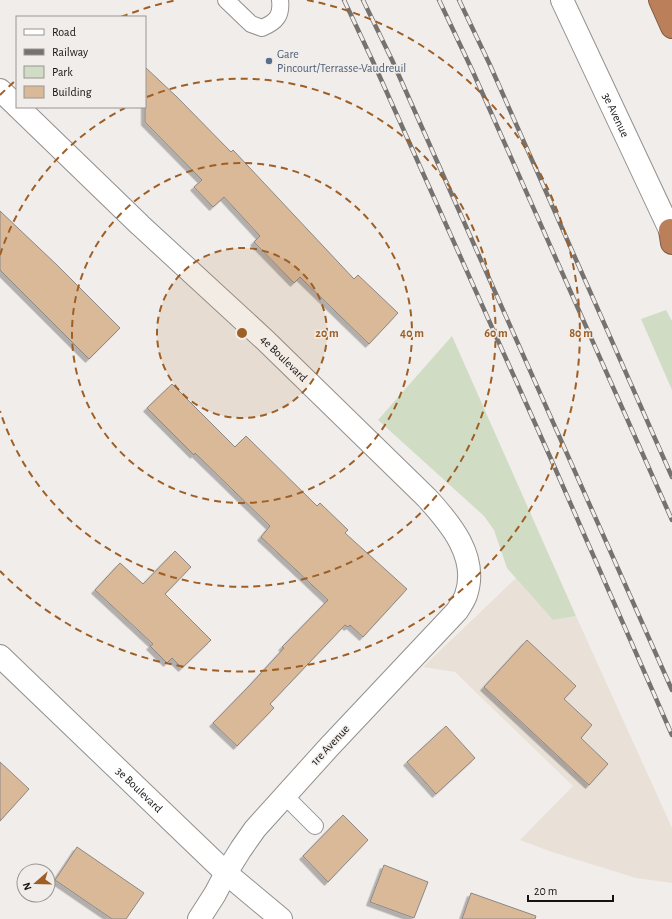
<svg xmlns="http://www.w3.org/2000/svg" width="672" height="919" font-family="'Alegreya Sans',sans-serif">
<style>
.built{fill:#e9e0d7}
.green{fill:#d0ddc4}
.building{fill:#dab998;stroke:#8b8885;filter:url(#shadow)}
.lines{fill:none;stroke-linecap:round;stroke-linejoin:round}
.lane-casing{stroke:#93908d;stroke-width:18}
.street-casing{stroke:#93908d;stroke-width:24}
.secondary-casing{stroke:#93908d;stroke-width:24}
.highway-casing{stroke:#815a41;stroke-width:24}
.lane{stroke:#fff;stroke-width:16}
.street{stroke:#fff;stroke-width:22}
.secondary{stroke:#fff;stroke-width:22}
.highway{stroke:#bb805a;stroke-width:22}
.rail-casing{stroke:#757270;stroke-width:4.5}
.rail{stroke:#f1edea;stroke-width:3;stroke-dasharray:9;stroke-linecap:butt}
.ring{fill:none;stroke:#9e5f26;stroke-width:2;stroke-dasharray:7 5}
.service-dot{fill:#5c6f8a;stroke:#f1edea;stroke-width:1.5}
.labels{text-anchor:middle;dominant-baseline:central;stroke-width:3;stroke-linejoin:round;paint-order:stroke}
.service-label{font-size:12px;fill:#4e5e75;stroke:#f1edea;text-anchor:start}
.street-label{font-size:12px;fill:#151312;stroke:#f1edea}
.centre{fill:#9e5f26;stroke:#f1edea;stroke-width:2}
.ring-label{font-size:12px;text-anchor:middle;font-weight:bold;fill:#9e5f26;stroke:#f1edea;stroke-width:3;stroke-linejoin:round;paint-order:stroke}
</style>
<defs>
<filter id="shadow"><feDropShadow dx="-3.5" dy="3.5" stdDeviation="0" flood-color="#0004"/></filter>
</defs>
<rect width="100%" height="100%" fill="#f1edea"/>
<!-- built -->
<path class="built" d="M516 578 553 620 576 616 672 828V883L636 878 552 852 520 840 573 786 455 672 423 667Z"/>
<!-- green -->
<path class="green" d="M666 310 672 321V390L641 319Z
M452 336 576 616 553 620 507 568 494 530 484 516 378 420Z"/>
<!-- building -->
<path class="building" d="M145 67 177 97 231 152 233 150 354 279 358 275 398 313 369 344 300 277 294 283 254 242 260 236 224 197 213 207 194 187 202 180 145 122Z
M0 211 57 265 120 328 89 359 0 270Z
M172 384 235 447 246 436 317 506 320 503 348 530 345 533 407 589 363 637 350 625 348 627 345 625 270 704 274 708 237 746 213 723 250 685 284 648 282 647 328 600 261 537 270 526 195 453 194 455 147 408Z
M175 551 191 567 165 594 211 640 182 668 172 658 167 663 150 646 153 644 95 590 120 563 143 584Z
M527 640 576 686 564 699 592 725 581 738 608 764 589 785 484 687Z
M446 726 475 758 436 794 407 762Z
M0 762 29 789 0 821Z
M343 815 368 840 328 882 303 856Z
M77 847 144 893 126 919H112L55 880Z
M384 865 428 882 414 918 370 902Z
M471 893 536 916 535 919H462Z"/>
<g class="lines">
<defs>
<path id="lane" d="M226 0 251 24 262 28C276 22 282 16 280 0
M284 795 315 826"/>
<g id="street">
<path d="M0 90 17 106"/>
<path id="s1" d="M18 107 140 225 265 340 427 498C450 523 479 557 466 595 464 601 460 606 457 611L329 747 255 829 241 849 226 873 215 894 199 919"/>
<path id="s2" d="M0 656 226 873 281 919"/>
</g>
<g id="secondary">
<path id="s3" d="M562 0 670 230 672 229"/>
</g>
<path id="highway" d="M660 0 672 27
M670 230 672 243"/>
</defs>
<!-- lane casing -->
<use href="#lane" class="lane-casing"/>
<!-- street casing -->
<use href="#street" class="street-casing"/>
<!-- secondary casing -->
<use href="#secondary" class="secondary-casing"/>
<!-- highway casing -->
<use href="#highway" class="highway-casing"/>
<!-- lane -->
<use href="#lane" class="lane"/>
<!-- street -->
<use href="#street" class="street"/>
<!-- secondary -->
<use href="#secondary" class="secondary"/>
<!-- highway -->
<use href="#highway" class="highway"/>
<defs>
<path id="rail" d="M344 0 375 66 551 459 672 735
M363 0 392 60 672 690
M439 0 473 72 672 520
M459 0 490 65 672 477"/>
</defs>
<!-- rail casing -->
<use href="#rail" class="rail-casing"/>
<!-- rail -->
<use href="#rail" class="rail"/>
</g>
<!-- distance rings -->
<circle cx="242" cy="333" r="85" fill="#9e5f26" fill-opacity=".12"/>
<g class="ring">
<circle cx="242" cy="333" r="85"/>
<circle cx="242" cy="333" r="170"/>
<path d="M0 255A254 254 0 0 1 125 108M147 97A254 254 0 1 1 0 411"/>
<path d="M0 95A339 339 0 0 1 15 81M121 17A339 339 0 0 1 177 0M307 0A339 339 0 1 1 0 571"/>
</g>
<!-- markers -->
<circle class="service-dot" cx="269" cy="61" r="4"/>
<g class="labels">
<!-- service labels -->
<g class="service-label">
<text x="277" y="54">Gare<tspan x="277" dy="14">Pincourt/Terrasse-Vaudreuil</tspan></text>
</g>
<!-- street labels -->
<g class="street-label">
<text stroke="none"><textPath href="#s3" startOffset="127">3e Avenue</textPath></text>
<text stroke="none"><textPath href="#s1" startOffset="366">4e Boulevard</textPath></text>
<text transform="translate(330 745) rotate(-47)">1re Avenue</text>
<text stroke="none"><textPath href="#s2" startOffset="193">3e Boulevard</textPath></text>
</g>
</g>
<circle cx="242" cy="333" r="6" class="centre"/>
<g class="ring-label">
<text x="327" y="337">20 m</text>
<text x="412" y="337">40 m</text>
<text x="496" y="337">60 m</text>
<text x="581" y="337">80 m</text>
</g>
<!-- legend -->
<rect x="16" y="16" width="130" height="92" fill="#f1edea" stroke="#999694"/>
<rect x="24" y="29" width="20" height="6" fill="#ffffff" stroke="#999694"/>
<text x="52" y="36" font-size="12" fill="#151312">Road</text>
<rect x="24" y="49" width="20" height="6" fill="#757270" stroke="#999694"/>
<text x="52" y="56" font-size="12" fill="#151312">Railway</text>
<rect x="24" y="66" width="20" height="12" fill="#d0ddc4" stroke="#999694"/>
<text x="52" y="76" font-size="12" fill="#151312">Park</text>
<rect x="24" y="86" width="20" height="12" fill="#dab998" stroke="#999694"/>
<text x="52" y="96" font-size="12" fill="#151312">Building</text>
<!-- north arrow -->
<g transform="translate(36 883) rotate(250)"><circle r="19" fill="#f1edea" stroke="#999694"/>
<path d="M0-3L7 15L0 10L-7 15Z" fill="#9e5f26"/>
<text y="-6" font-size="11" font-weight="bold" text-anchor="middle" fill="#151312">N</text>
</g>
<!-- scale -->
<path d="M528 895v6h85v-6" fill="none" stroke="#151312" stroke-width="2"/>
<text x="534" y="895" font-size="12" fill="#151312" stroke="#f1edea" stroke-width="3" paint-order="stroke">20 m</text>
</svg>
